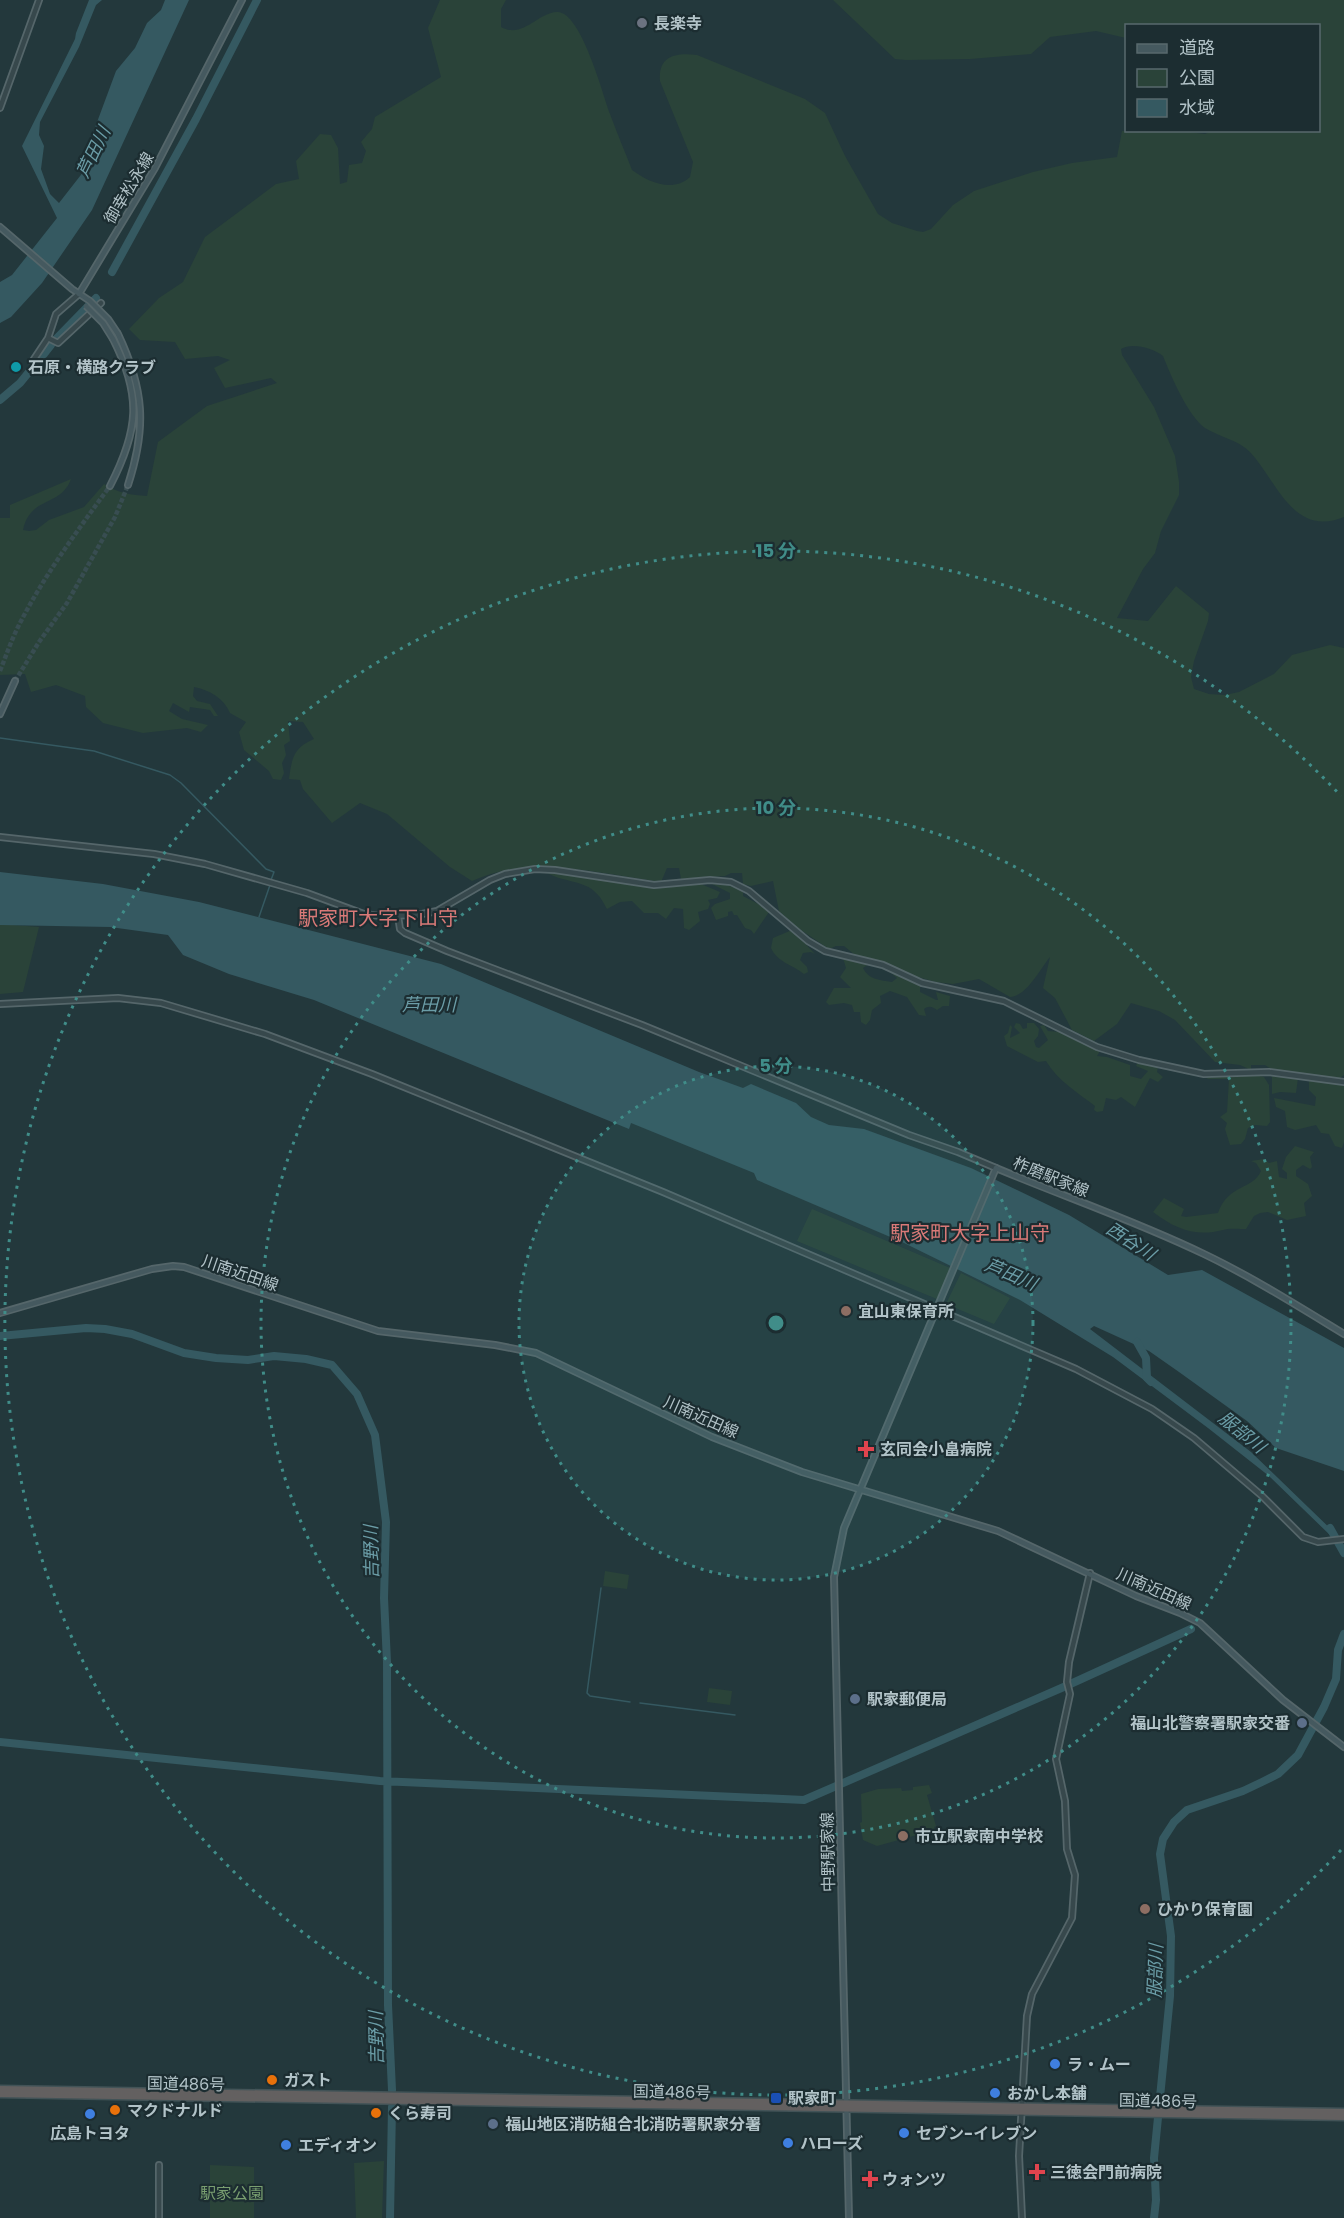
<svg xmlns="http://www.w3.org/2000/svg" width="1344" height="2218" font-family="Poppins,'Noto Sans JP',sans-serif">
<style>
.green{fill:#2a4339}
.water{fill:#355961}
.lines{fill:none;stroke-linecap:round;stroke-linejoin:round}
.stream{stroke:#355961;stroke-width:1.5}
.river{stroke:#355961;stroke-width:8}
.secondary-tunnel{stroke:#384d51;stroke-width:4.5;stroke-dasharray:4.5 2;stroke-linecap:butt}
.tertiary-casing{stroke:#55666a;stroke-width:8}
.secondary-casing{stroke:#55666a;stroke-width:8}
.trunk-casing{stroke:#425357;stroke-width:9}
.tertiary{stroke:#37484c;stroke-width:4.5}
.secondary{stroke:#45595f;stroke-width:4.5}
.trunk{stroke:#636060;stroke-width:6}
.secondary-bridge-casing{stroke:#55666a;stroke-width:8;stroke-linecap:butt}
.secondary-bridge{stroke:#45595f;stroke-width:4.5}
.ring{fill:none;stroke:#408d89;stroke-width:3;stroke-dasharray:3 6}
.worship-dot{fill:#6b7280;stroke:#1c2d31;stroke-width:2}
.culture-dot{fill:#0f9aa8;stroke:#1c2d31;stroke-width:2}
.education-dot{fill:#8d6e63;stroke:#1c2d31;stroke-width:2}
.health-dot{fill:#e0444e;stroke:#1c2d31;stroke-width:2}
.service-dot{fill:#5c6f8a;stroke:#1c2d31;stroke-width:2}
.shop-dot{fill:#3f7fe0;stroke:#1c2d31;stroke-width:2}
.food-dot{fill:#e8710a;stroke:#1c2d31;stroke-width:2}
.transit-dot{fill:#1a4fb4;stroke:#1c2d31;stroke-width:2}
.labels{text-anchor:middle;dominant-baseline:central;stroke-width:4.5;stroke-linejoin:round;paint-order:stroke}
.poi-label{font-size:16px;font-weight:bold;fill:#b2c3c8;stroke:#1c2d31;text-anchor:start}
.street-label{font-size:16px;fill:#b2c3c8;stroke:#1c2d31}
.park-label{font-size:16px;fill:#799e70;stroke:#1c2d31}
.water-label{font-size:18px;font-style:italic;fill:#6b9da7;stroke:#1c2d31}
.quarter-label{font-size:20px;fill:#da7a78;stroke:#1c2d31}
.centre{fill:#408d89;stroke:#1c2d31;stroke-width:3}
.ring-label{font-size:18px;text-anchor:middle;font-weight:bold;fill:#408d89;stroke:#1c2d31;stroke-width:4.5;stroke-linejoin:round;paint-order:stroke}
</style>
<rect width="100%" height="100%" fill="#23383c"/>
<!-- green -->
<path class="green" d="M440 0H506L501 9V27C523 39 537 13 557 12 581 11 603 95 610 114 617 133 625 152 632 170 648 182 673 193 690 177L693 162 660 81C658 56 675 52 697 55L805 99 825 113 845 156 878 214 892 223 917 231 923 232 931 229 953 205 974 191 1033 172 1072 163 1117 157 1122 131H1181L1205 134 1214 130H1318V26H1126V38L1096 31 1050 37 1031 54 970 59 906 60 895 59 833 0H1344V517C1293 538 1277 481 1250 452 1239 440 1219 437 1205 428 1188 416 1171 376 1163 356 1154 348 1131 342 1121 349L1122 355 1154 407 1175 456 1179 482V495L1161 531 1155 553 1143 569 1117 618 1148 621 1176 586 1209 613 1208 621 1194 661 1191 677 1194 689 1209 694 1225 695 1239 692 1274 674 1292 655 1330 645 1344 648V1075L1340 1078 1273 1070 1265 1065H1251V1070L1240 1065 1215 1062 1175 1020 1159 1011 1131 1003 1117 1024 1094 1041 1072 1030 1055 998 1043 988 1050 957C1040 969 1027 996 1010 997L979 979 953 984 936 982 911 975 886 963 855 955 844 946H836L829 949 798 928 779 911 773 881 751 886 743 884 742 873H731L725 876 681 879 679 868H667L661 882C600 874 531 854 472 881L450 867 387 814 360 803 332 823 303 789 300 780 289 779C292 758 293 748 314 739L303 722 288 721 290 741 284 745 286 755 282 763 284 773 281 780 273 779 269 771 244 750 239 732 246 722 230 713C224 698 209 690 194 687L193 696 197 701 210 704 218 716H214L210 710 190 707 189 712 173 703 169 711 182 719 208 725 201 732 187 728 143 733 103 723 86 707 85 696 56 685 31 692 25 674 0 675V518H10V505L71 479C61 507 30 496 23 530L29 531 36 530 49 520 84 507 104 484C117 493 132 495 147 496L158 442 207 406 277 383 271 378 225 388 214 368 230 360 218 356 185 359 175 342 140 340 129 329 159 298 183 282 205 237 276 184 299 179 296 161 320 134 331 135 338 148 340 184 347 182 349 165 362 163 366 151 361 142 372 129 375 117 441 77 428 28Z
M546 872 661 888 701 884 720 892 717 898 708 900 710 904 708 909 698 912 700 921 689 930 684 928 683 909 674 908 666 919 658 913H644L632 901 620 902 607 909C604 904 601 897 596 893 585 880 560 882 546 872Z
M712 884 727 885 743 891V896L764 907 769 912 754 934 751 930 745 928 737 915H734L732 911 728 912V916L716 920 711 908 715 904 730 899V893Z
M0 924 39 927 23 992 0 994Z
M792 930 815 954 811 952 803 953 800 960 807 967 808 972 804 974C793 965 777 962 771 948L773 938Z
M843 958 869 964 863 968C869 980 880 980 892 982L897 978 890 972 891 971 920 985V992L936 1000H938L936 992 950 996 949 1006H943L937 1010C933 1007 929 1005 924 1009L926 1016 919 1015 907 997 890 991 880 996 881 1003 872 1010 870 1020 866 1025 861 1022 860 1012H854L852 1005 844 1003 829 1005 826 1002 834 988H851L840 977 846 968Z
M1016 1023 1020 1024 1023 1029 1027 1028V1023H1034L1039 1029 1038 1036 1034 1041 1036 1047 1039 1048 1048 1040 1040 1026 1044 1025 1048 1031 1060 1032 1100 1051 1097 1056 1107 1057 1130 1065V1076L1141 1079 1148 1071 1136 1066 1138 1062 1158 1067 1157 1072 1163 1077 1158 1082 1150 1078 1135 1107 1121 1097 1116 1100 1106 1098 1103 1111 1097 1112 1094 1110 1095 1106C1078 1093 1057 1080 1046 1061L1038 1062 1007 1046 1004 1036 1008 1033 1010 1025 1012 1027 1010 1038 1020 1033 1014 1027Z
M1252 1074 1264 1077 1269 1085 1270 1122 1267 1126 1255 1125 1248 1128 1245 1139 1241 1144 1230 1145 1225 1129 1227 1123 1220 1117 1227 1112 1229 1079H1208L1203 1076Z
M1272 1074 1298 1078 1296 1093 1280 1092 1272 1094Z
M1309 1079 1344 1084V1142L1342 1148 1335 1146 1329 1134 1321 1133 1316 1125 1295 1130 1287 1127 1285 1111 1276 1107 1274 1098 1315 1106 1316 1097 1309 1090Z
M1295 1146 1314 1152 1310 1157 1312 1167 1310 1169 1303 1165 1296 1170V1176L1308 1184 1312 1196 1304 1203 1306 1216 1287 1220 1268 1212 1260 1213 1254 1216 1246 1229C1240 1229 1228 1228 1223 1230 1196 1237 1175 1229 1153 1212L1164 1198 1184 1209 1181 1216 1186 1217 1218 1213C1228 1184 1253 1190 1261 1171L1256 1163 1251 1161 1264 1159 1269 1163 1277 1161 1279 1177 1287 1179V1173L1282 1169 1286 1157Z
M812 1209 950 1268 937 1299 797 1241Z
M961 1273 1010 1298 994 1324 946 1304Z
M605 1571 629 1575 627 1589 603 1586Z
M709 1688 732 1691 730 1705 707 1702Z
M929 1785 932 1793 927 1795 936 1826 934 1827 935 1830 877 1846 863 1840 860 1823 862 1822 861 1794 878 1789 901 1788 902 1791 913 1790V1787Z
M384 2161 382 2218H356L354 2163Z
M210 2165 254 2167V2218H210Z"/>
<!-- water -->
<path class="water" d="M89 0H102L96 5 79 47 40 122 39 135 44 146 41 169 50 194 59 203 91 162C94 152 91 143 93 133L116 71 135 48 147 23 161 10 165 0H189L92 210 42 283 11 317 0 323V282L12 275 57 218 22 146 75 39 76 33Z
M0 872 103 884 199 902 441 964 699 1072 743 1088 751 1084 796 1103 811 1117 829 1125 864 1129 971 1168 1069 1215 1168 1275 1202 1270 1344 1348V1471L1276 1448 1247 1421 1179 1372 1149 1351 1094 1326 1090 1329 1251 1452 1338 1536 1332 1537 1269 1476 1208 1428 1113 1357 1020 1300 902 1242 757 1180 754 1173 631 1123 629 1129 314 1000 229 974 183 955 168 935 110 927 0 925Z"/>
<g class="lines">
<!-- stream -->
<path class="stream" d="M0 738 94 751 170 775 181 783 266 869 274 872 271 880
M259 917 270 885
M601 1588 587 1693 590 1696 630 1702
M640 1703 735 1715"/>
<!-- river -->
<path class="river" d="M112 272 196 119 257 0
M56 339 96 298
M40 359 51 345
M0 400 20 383 33 367
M0 1336 86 1328 105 1329 132 1334 184 1353 216 1358 248 1360 274 1356 306 1359 332 1365 357 1394 375 1435 386 1522 384 1598 387 1662 388 2005 392 2090
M1137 1342 1146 1358 1147 1378 1151 1382
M1330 1528 1344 1553
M0 1742 380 1781 804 1800 1066 1686 1191 1629
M390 2218 392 2107
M1154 2218 1156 2200 1154 2158 1170 1996 1171 1936 1160 1854 1163 1839 1174 1822 1187 1810 1243 1791 1262 1782 1278 1774 1298 1755 1324 1707 1336 1679 1338 1650 1344 1634"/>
<!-- secondary-tunnel -->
<path class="secondary-tunnel" d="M0 671C6 656 11 641 18 627 43 577 77 531 110 486
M15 681 39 642 67 603 115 517 128 485"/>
<defs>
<path id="tertiary" d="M0 108 39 0
M48 338 58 343 101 303
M32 362 48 338 56 314 79 294
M0 837 154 854 205 864 307 893 364 914 381 916 417 915 437 911 490 880 505 874 535 869 555 870 654 885 710 880 731 882 749 891 808 941 825 951 883 965 922 983 1004 1001 1097 1047 1139 1060 1204 1074 1269 1072 1344 1082
M398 916 400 929 405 933 447 951 642 1025 909 1135 958 1152 996 1168
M0 1004 118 998 161 1003 265 1034 372 1074 663 1192 1076 1369 1152 1409 1194 1438 1261 1495 1303 1537 1318 1542 1344 1539
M159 2165V2218
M1022 2218 1019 2156 1027 2016 1032 1994 1072 1918 1075 1875 1067 1849 1065 1801 1056 1759 1070 1694 1067 1682 1069 1662 1090 1573"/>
<path id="secondary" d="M0 227 72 289 90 301
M79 294 155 168 242 0
M118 334C144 389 147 427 128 485
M110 486C139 430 142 396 113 339
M0 714 15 681
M0 1313 152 1269 173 1266 184 1267 378 1331 495 1345 536 1353 712 1437 802 1472 998 1531 1136 1596 1180 1613 1200 1623 1283 1700 1344 1747
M849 2218 834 1577 844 1528 996 1168C1065 1197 1136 1221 1204 1254 1252 1277 1298 1306 1344 1334"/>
<path id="trunk" d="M0 2089 1344 2112
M0 2094 1344 2117"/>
</defs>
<!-- tertiary casing -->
<use href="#tertiary" class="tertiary-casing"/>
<!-- secondary casing -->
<use href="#secondary" class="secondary-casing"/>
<!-- trunk casing -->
<use href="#trunk" class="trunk-casing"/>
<!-- tertiary -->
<use href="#tertiary" class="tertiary"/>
<!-- secondary -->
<use href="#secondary" class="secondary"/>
<!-- trunk -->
<use href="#trunk" class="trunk"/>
<defs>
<path id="secondary-bridge" d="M90 301 108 319 118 334
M86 306 103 323 113 339"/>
</defs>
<!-- secondary-bridge casing -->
<use href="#secondary-bridge" class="secondary-bridge-casing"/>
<!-- secondary-bridge -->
<use href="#secondary-bridge" class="secondary-bridge"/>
</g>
<!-- distance rings -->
<circle cx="776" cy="1323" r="257" fill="#408d89" fill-opacity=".12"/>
<g class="ring">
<circle cx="776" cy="1323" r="257"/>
<circle cx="776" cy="1323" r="515"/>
<path d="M1341 1850A772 772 0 1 1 1341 796"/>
</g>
<!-- markers -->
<circle class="worship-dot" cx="642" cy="23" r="6"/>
<circle class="culture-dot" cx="16" cy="367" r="6"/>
<g class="education-dot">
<circle cx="846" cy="1311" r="6"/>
<circle cx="903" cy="1836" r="6"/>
<circle cx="1145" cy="1909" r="6"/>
</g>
<g class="health-dot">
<path d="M863 1440h6v6h6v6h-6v6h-6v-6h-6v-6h6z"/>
<path d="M1034 2163h6v6h6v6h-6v6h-6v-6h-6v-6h6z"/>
<path d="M867 2170h6v6h6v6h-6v6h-6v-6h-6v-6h6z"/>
</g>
<g class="service-dot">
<circle cx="855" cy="1699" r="6"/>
<circle cx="1302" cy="1723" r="6"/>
<circle cx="493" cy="2124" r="6"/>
</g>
<g class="shop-dot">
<circle cx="1055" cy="2064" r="6"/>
<circle cx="995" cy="2093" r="6"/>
<circle cx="90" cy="2114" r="6"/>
<circle cx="904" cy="2133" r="6"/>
<circle cx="788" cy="2143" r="6"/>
<circle cx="286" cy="2145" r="6"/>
</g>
<g class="food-dot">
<circle cx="272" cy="2080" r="6"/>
<circle cx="115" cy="2110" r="6"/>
<circle cx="376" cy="2113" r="6"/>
</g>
<rect class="transit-dot" x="770" y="2092" width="12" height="12" rx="3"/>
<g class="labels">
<!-- poi labels -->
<g class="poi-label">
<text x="654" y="23">長楽寺</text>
<text x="28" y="367">石原・横路クラブ</text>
<text x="858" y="1311">宜山東保育所</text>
<text x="880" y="1449">玄同会小畠病院</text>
<text x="867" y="1699">駅家郵便局</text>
<text x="1290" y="1723" text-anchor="end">福山北警察署駅家交番</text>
<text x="915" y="1836">市立駅家南中学校</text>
<text x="1157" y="1909">ひかり保育園</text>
<text x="1067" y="2064">ラ・ムー</text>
<text x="284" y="2080">ガスト</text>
<text x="1007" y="2093">おかし本舗</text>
<text x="788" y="2098">駅家町</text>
<text x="127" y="2110">マクドナルド</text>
<text x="388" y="2113">くら寿司</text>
<text x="505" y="2124">福山地区消防組合北消防署駅家分署</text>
<text x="90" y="2133" text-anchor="middle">広島トヨタ</text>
<text x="916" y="2133">セブン-イレブン</text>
<text x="800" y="2143">ハローズ</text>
<text x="298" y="2145">エディオン</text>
<text x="1050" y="2172">三徳会門前病院</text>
<text x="882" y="2179">ウォンツ</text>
</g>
<!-- street labels -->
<g class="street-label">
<text transform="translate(129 188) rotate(-59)">御幸松永線</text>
<text transform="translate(1051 1177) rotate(22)">柞磨駅家線</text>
<text transform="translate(240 1273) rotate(19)">川南近田線</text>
<text transform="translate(701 1417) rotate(24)">川南近田線</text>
<text transform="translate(1154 1589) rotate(24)">川南近田線</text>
<text transform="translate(828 1852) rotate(-91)">中野駅家線</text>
<text transform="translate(186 2084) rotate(1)">国道486号</text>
<text transform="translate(672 2092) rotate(1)">国道486号</text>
<text transform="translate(1158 2101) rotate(1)">国道486号</text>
</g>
<!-- park labels -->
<g class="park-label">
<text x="232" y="2193">駅家公園</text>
</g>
<!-- water labels -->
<g class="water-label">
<text transform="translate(93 152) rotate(-64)">芦田川</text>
<text x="429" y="1004">芦田川</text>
<text transform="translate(1131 1241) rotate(33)">西谷川</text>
<text transform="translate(1011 1274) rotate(23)">芦田川</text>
<text transform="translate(1242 1432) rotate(39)">服部川</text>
<text transform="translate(371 1552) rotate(-91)">吉野川</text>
<text transform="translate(1155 1971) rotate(-88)">服部川</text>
<text transform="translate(376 2038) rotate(-91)">吉野川</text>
</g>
<!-- quarter labels -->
<g class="quarter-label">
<text x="378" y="918">駅家町大字下山守</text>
<text x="970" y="1233">駅家町大字上山守</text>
</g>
</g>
<circle cx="776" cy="1323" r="9" class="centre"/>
<g class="ring-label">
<text x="776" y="557">15 分</text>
<text x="776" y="814">10 分</text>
<text x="776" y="1072">5 分</text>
</g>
<!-- legend -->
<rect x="1125" y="24" width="195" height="108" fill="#1c2d31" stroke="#58696d" stroke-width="1.5"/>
<rect x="1137" y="44" width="30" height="9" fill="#45595f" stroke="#58696d" stroke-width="1.5"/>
<text x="1179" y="54" font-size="18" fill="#b2c3c8">道路</text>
<rect x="1137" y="69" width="30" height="18" fill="#2a4339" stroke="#58696d" stroke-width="1.5"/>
<text x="1179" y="84" font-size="18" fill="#b2c3c8">公園</text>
<rect x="1137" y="99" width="30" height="18" fill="#355961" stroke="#58696d" stroke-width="1.5"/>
<text x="1179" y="114" font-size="18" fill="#b2c3c8">水域</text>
</svg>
